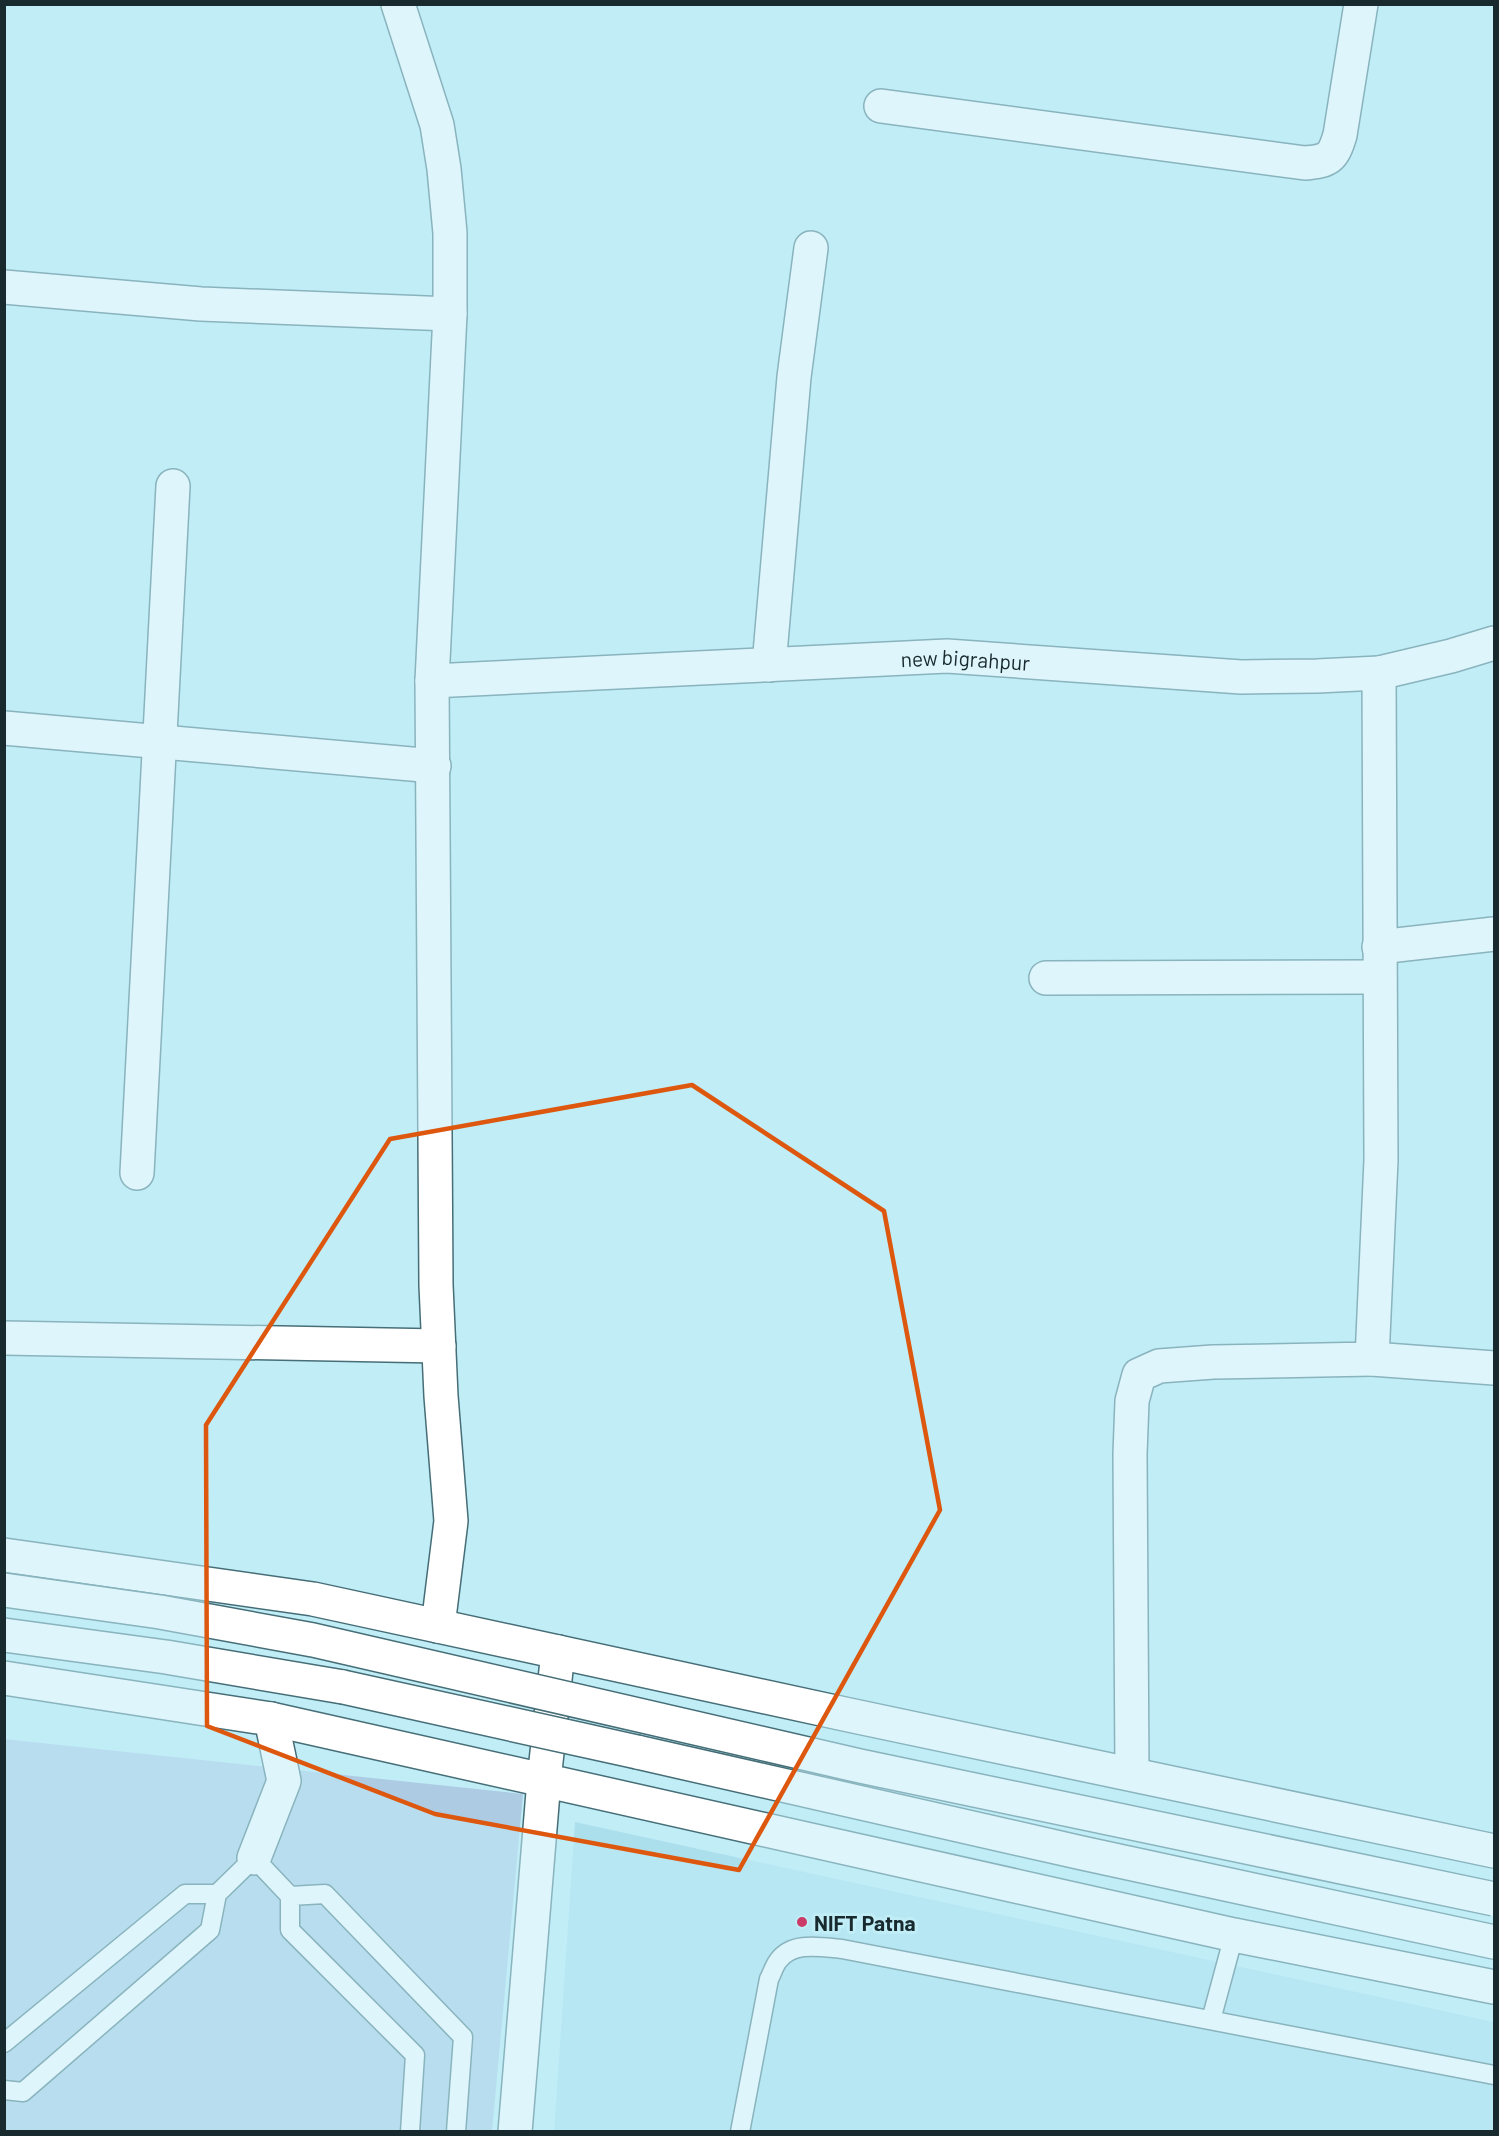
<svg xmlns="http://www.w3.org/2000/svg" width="1499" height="2136" font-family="Barlow,sans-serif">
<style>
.built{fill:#acdfec}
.building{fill:#aecbe4}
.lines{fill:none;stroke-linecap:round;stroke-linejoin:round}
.service-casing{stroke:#466e77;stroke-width:21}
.minor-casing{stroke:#466e77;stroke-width:36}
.primary-casing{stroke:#466e77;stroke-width:36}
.trunk-casing{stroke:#466e77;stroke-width:36}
.service{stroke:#fff;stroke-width:18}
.minor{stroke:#fff;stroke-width:33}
.primary{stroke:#fff;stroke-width:33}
.trunk{stroke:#fff;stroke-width:33}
.trunk-bridge-casing{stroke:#466e77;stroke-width:36;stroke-linecap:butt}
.trunk-bridge{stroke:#fff;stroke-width:33}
.marked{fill:none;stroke:#de570e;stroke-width:4.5;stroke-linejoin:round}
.poi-dot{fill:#ca3c67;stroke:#c1edf7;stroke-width:2}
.labels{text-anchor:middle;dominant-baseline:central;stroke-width:6;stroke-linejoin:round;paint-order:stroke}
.street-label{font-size:21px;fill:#192a2e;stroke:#c1edf7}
.poi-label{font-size:21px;font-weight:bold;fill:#192a2e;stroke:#c1edf7;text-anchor:start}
</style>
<rect width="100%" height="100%" fill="#c1edf7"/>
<!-- built -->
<path class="built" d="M575 1822 1494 2022V2131L554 2132Z"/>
<!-- building -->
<path class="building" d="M4 1739 523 1794 492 2132H4Z"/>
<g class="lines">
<defs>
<path id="service" d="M290 1896 325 1894 463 2037 456 2132
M1211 2020 1234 1935
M4 2043 185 1894H217
M4 2090 23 2092 210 1930 217 1894 254 1858 290 1896V1930L415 2055 410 2132
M740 2132 769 1979C772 1974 774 1966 778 1961 792 1941 820 1947 842 1949L1494 2075"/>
<g id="minor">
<path d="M398 4 437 125 444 169 450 233V314L432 681 436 1285 441 1396 451 1521 438 1626"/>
<path d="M881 106 1305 163C1329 161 1333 158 1340 135L1361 4"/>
<path d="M4 287 201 304 450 314"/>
<path d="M769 665 794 377 811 248"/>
<path id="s1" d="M432 681 947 656 1241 677 1317 676 1379 673 1451 656 1494 643"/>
<path d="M4 728 434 766"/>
<path d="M1379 947 1494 934"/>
<path d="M1046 978 1379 977"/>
<path d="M137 1173 173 486"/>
<path d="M4 1338 439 1346"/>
<path d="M1372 1359 1494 1368"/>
<path d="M1132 1773 1130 1454 1132 1401 1139 1375 1159 1366 1213 1362 1372 1359 1381 1160 1379 673"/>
<path d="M254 1858 284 1781 271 1719"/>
<path d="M515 2132 544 1780 558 1652"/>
</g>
<path id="primary" d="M4 1555 313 1599 849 1715 1494 1851
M4 1678 271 1719 1234 1935 1494 1987"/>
<path id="trunk" d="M4 1635 166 1657 343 1687
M637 1752 1082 1853 1494 1942"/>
</defs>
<!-- service casing -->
<use href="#service" class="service-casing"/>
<!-- minor casing -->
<use href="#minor" class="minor-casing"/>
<!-- primary casing -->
<use href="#primary" class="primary-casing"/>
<!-- trunk casing -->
<use href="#trunk" class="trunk-casing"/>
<!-- service -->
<use href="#service" class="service"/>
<!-- minor -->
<use href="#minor" class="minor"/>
<!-- primary -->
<use href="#primary" class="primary"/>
<!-- trunk -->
<use href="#trunk" class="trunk"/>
<defs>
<path id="trunk-bridge" d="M4 1590 160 1612 313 1640 860 1766 1494 1899
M343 1687 637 1752"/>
</defs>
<!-- trunk-bridge casing -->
<use href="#trunk-bridge" class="trunk-bridge-casing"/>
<!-- trunk-bridge -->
<use href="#trunk-bridge" class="trunk-bridge"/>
</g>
<!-- marked area -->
<path d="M0 0H1499V2136H0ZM692 1085 884 1211 940 1510 739 1870 435 1814 207 1726 206 1425 390 1139Z" fill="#c1edf7" fill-opacity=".55" fill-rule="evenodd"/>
<path class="marked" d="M692 1085 884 1211 940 1510 739 1870 435 1814 207 1726 206 1425 390 1139Z"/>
<!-- markers -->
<circle class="poi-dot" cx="802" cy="1922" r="6"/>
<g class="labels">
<!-- street labels -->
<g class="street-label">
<text stroke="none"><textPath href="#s1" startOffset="534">new bigrahpur</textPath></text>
</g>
<!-- poi labels -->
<g class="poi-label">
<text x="814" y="1922">NIFT Patna</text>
</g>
</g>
<!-- border -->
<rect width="1499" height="2136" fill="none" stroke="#192a2e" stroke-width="12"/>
</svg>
